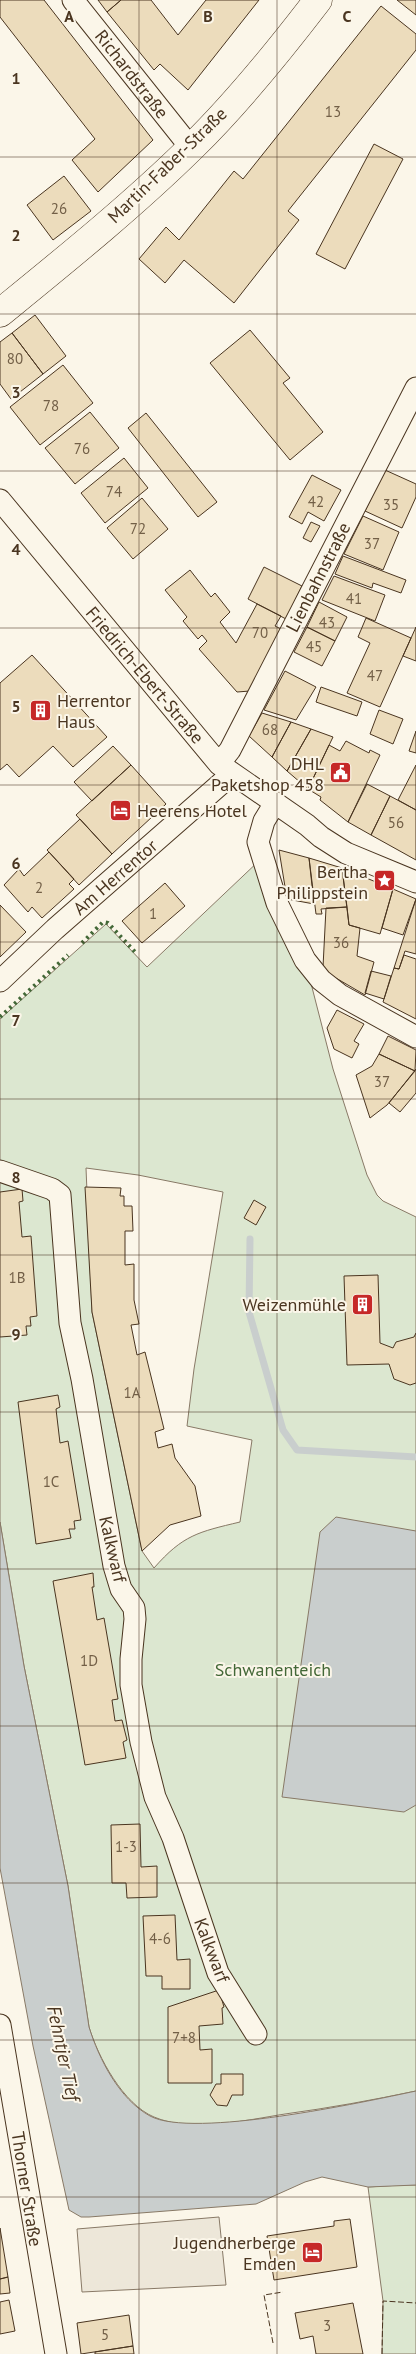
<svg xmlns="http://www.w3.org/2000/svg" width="416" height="2354" font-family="'PT Sans',sans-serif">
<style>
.green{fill:#dce7d0;stroke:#887966;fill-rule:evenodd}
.parking{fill:#ede7d9;stroke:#887966}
.water{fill:#c9cecd;stroke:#887966}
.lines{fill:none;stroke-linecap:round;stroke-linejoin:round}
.stream{stroke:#c9cecd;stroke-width:7}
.building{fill:#ecdcbc;stroke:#4a3520}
.street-casing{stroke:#4a3520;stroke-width:23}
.secondary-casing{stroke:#4a3520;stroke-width:29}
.street{stroke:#fbf6e9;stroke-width:21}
.secondary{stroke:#fbf6e9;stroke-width:28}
.hedge{stroke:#436837;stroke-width:4;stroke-dasharray:2.5 4;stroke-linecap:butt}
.fence{stroke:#4a3520;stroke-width:1;stroke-dasharray:6 2.5;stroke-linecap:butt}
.grid{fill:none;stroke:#4a3520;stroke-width:1;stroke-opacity:0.55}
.labels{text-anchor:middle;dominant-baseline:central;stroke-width:4;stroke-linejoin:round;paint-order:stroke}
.number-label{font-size:15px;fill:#725f47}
.street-label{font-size:18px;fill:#4a3520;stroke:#fbf6e9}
.poi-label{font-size:18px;fill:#4a3520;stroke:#fbf6e9;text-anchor:end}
.park-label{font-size:18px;fill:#436837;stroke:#fbf6e9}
.water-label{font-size:19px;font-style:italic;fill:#4a3520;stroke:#fbf6e9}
.grid-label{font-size:16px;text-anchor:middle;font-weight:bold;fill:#4a3520;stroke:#fbf6e9;stroke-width:4;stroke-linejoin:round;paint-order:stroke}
</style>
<rect width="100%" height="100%" fill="#fbf6e9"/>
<!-- green -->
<path class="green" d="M262 858 305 960 333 1069 367 1175 377 1195 383 1201 416 1217V2091C373 2100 329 2108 285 2114 247 2120 191 2133 154 2117 123 2104 98 2057 89 2027L68 1886 24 1666 0 1522V1019L106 924 147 967ZM86 1168 138 1175 223 1192 194 1369 187 1426 252 1440 240 1522C198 1532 183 1535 154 1568L142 1551 92 1312Z
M400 2185H416V2354H382L383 2301 368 2187Z"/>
<!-- parking -->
<path class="parking" d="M219 2217 226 2285 82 2292 77 2229Z"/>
<!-- water -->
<path class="water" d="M336 1517 416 1531V1805L404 1812 282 1797 320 1532Z
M0 1522 24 1666 68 1886 89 2027C99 2059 119 2099 150 2116 193 2139 364 2102 416 2091V2185L368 2187 322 2177 305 2182 256 2204 89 2217H81L69 2210 33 2046 0 1868Z"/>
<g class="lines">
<!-- stream -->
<path class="stream" d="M250 1239 249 1312 283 1430 297 1450 416 1457"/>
</g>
<!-- building -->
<path class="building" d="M0 0H44L153 140 98 192 72 160 95 139 0 17Z
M98 0H121L107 12Z
M121 0H151L178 35 206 0H259L188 90 160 64 154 70 107 12Z
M397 0H416V15Z
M381 6 416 34V50L288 211 299 220 234 303 184 260 165 283 139 259 166 227 179 240 234 171 243 179Z
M374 144 403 159 345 269 316 254Z
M64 176 91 211 53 240 27 205Z
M35 315 66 356 43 374 12 333Z
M250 330 290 378 283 383 323 432 290 460 210 363Z
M12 333 43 374 11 399 0 384V342Z
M63 365 93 403 40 445 10 407Z
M90 412 119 448 75 484 45 448Z
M146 413 217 502 198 517 128 428Z
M124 458 148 488 105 523 81 493Z
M385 470 416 484V497L402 528 365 511Z
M312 475 341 490 324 521 308 512 302 524 289 517Z
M142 498 168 529 133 559 107 528Z
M363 516 399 532 383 570 344 554Z
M311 522 320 526 311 542 303 538Z
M343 556 406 580 401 593 373 583 372 588 335 574Z
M264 567 302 586 286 619 248 599Z
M190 570 211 597 215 593 230 612 220 622 236 643 257 604 281 616 275 626 281 629 250 691 237 692 199 649 207 641 202 635 198 639 183 621 187 617 165 590Z
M334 576 385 595 375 621 322 600Z
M319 602 347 617 335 641 307 627Z
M366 618 411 638 380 707 347 693 370 643 358 637Z
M307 627 335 641 322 666 294 652Z
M416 627V661L403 656Z
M32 655 107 737 73 767 53 746 19 777 7 764 0 770V683Z
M285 671 316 687 296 720 264 710Z
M321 687 362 702 357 716 316 702Z
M379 710 403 719 393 744 370 734Z
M262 713 291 722 272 757 249 736Z
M291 722 311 729 287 771 272 757Z
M311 729 333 737 308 789 287 771Z
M416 731V753L409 751Z
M346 741 369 753 370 750 380 755 348 822 320 800 321 797 308 789 329 745 340 751Z
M113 746 131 765 92 801 74 782Z
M131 765 166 804 112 854 76 815Z
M416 765V810L398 800Z
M367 784 390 796 371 835 348 822Z
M390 796 416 810V860L371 835Z
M80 819 112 854 79 885 47 850Z
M279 850 309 858 314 904 287 899Z
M49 852 74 879 69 884 74 889 42 918 32 907 28 912 4 885 19 869 24 876Z
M309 858 342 868 347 907 321 909 322 914H316Z
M342 868 393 889 380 934 349 925Z
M165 883 185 906 142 943 122 921Z
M393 889 416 899 403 935 382 928Z
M416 899V954L405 951 399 969 394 968Z
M0 905 26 932 0 957Z
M347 907 349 925 360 928 357 956 374 962 365 995 329 974 323 967 326 908Z
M404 955 416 959V1019L383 1002 394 968 399 969Z
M371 971 391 976 384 999 365 993Z
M337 1010 364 1024 354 1041 359 1044 352 1058 334 1049 327 1028Z
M388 1036 416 1050 415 1071 379 1054Z
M379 1054 415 1071 387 1105 370 1118 356 1075 372 1066Z
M416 1069V1093L400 1112 389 1103Z
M85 1187 121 1188 120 1196H124V1206H132L133 1231H125V1265L134 1264V1300L139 1324 131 1325 137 1355 145 1352 164 1429 155 1432 158 1448 172 1444 175 1458 195 1486 201 1516 170 1525 142 1551 92 1312Z
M22 1189 23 1201 19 1202 22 1237 31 1236 37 1316 30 1317 31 1326H26L27 1335 0 1337V1192Z
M254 1200 266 1207 256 1225 244 1218Z
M378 1275 380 1343 393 1348 396 1342 414 1337 416 1333V1383L410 1385 394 1379 389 1364 347 1365 344 1276Z
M58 1395 60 1407 56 1409 60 1443 68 1441 81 1520 74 1521 75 1529H69L71 1538 36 1544 18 1402Z
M93 1573 94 1587H92L97 1620 104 1618 118 1699 112 1700 115 1721 122 1720 127 1740 123 1742 126 1758 85 1765 53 1581Z
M140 1824 141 1867 157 1866V1897L127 1898 126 1883H112L111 1825Z
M175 1915 177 1960 190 1959V1989H162V1976H146L143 1916Z
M219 1990 224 2007 222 2008 223 2024 199 2026 200 2050 212 2049V2083H168V2007Z
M221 2074H243V2095H232L227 2106 217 2105 210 2095 216 2084H221Z
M350 2219 357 2267 274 2280 267 2236 334 2226V2221Z
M0 2228 8 2277 0 2279Z
M8 2277 10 2293 0 2294V2279Z
M9 2300 15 2331 0 2334V2302Z
M353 2303 363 2354H316L313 2336 300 2339 295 2313Z
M129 2315 133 2346 81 2354 77 2323Z
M133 2346 134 2354H95V2352Z"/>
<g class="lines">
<defs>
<path id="street" d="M73 0 191 148
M0 500 219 764 307 825 321 837 346 853 416 882
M219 764 230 750 416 388
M275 803 264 821 258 842 277 903 305 960 321 980 340 995 416 1037
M0 981 55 929 232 774
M0 1171 52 1189 60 1195 70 1323 82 1379 114 1566 121 1589 134 1608 135 1619 131 1659V1685L141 1742 155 1797 173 1838 218 1973 256 2034
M0 2025 56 2354"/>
<path id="secondary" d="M0 313C65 260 132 206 192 147 238 102 279 51 318 0"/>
</defs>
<!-- street casing -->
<use href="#street" class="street-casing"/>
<!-- secondary casing -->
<use href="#secondary" class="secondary-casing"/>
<!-- street -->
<use href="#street" class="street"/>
<!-- secondary -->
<use href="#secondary" class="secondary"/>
<!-- hedge -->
<path class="hedge" d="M82 943 103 922 108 923 136 953
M0 1017 68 955"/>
<!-- fence -->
<path class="fence" d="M273 2343 264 2295 283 2292
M382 2354 383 2301 416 2303"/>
</g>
<!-- grid -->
<path class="grid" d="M139 0V2354M277 0V2354M0 157H416M0 314H416M0 471H416M0 628H416M0 785H416M0 942H416M0 1099H416M0 1255H416M0 1412H416M0 1569H416M0 1726H416M0 1883H416M0 2040H416M0 2197H416"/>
<!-- icons -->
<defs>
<symbol id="building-square" viewBox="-11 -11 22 22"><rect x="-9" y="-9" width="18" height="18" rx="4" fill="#c62828" stroke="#fbf6e9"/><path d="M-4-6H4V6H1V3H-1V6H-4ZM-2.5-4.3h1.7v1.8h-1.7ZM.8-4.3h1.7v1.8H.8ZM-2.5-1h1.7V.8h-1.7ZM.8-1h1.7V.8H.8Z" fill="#fff"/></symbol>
<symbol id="civic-square" viewBox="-11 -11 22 22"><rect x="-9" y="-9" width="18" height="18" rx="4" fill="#c62828" stroke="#fbf6e9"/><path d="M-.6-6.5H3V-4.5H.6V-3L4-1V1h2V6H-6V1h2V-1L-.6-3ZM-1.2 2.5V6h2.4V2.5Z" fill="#fff"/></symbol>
<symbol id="hotel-square" viewBox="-11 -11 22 22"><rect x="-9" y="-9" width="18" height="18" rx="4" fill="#c62828" stroke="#fbf6e9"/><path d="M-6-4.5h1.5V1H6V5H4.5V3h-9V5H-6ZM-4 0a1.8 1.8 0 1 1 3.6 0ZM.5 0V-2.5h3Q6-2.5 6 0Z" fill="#fff"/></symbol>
<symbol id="sight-square" viewBox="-11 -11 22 22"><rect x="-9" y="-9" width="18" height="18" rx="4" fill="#c62828" stroke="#fbf6e9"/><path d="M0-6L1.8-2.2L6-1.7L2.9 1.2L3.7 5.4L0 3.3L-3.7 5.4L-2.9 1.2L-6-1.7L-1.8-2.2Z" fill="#fff"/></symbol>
</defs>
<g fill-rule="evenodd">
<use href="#building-square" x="28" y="698" width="25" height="25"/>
<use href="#civic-square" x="328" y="760" width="25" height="25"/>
<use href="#hotel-square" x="108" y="798" width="25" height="25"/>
<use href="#sight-square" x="372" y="868" width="25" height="25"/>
<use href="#building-square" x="350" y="1292" width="25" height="25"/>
<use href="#hotel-square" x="300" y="2240" width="25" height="25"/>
</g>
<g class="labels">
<!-- number labels -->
<g class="number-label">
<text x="333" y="111">13</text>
<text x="59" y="208">26</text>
<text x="15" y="358">80</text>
<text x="51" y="405">78</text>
<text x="82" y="448">76</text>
<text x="114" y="491">74</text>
<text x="316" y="501">42</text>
<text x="391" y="504">35</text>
<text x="138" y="528">72</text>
<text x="372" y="543">37</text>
<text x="354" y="598">41</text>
<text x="327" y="622">43</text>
<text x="260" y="632">70</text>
<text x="314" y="646">45</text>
<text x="375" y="675">47</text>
<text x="270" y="729">68</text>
<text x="396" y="822">56</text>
<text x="39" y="887">2</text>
<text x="153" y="913">1</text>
<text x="341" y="942">36</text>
<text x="382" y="1081">37</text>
<text x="17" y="1277">1B</text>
<text x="132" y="1392">1A</text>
<text x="51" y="1481">1C</text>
<text x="89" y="1660">1D</text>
<text x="126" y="1846">1-3</text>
<text x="160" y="1938">4-6</text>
<text x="184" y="2037">7+8</text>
<text x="327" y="2325">3</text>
<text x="105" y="2334">5</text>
</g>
<!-- street labels -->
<g class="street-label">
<text transform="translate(132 74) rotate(52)">Richardstraße</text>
<text transform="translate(167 165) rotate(-44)">Martin-Faber-Straße</text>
<text transform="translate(318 577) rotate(-63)">Lienbahnstraße</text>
<text transform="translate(145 675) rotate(50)">Friedrich-Ebert-Straße</text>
<text transform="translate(115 877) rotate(-41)">Am Herrentor</text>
<text transform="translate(113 1549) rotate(77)">Kalkwarf</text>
<text transform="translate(212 1950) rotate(69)">Kalkwarf</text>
<text transform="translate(27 2189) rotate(81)">Thorner Straße</text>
</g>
<!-- poi labels -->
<g class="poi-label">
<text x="57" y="700" text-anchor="start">Herrentor<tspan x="57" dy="21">Haus</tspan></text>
<text x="324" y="763">DHL<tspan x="324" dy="21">Paketshop 458</tspan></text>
<text x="137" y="810" text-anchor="start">Heerens Hotel</text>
<text x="368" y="871">Bertha<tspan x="368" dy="21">Philippstein</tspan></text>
<text x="346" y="1304">Weizenmühle</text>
<text x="296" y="2242">Jugendherberge<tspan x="296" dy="21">Emden</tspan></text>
</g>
<!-- park labels -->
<g class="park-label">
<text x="273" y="1669">Schwanenteich</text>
</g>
<!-- water labels -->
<g class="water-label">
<text transform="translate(64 2053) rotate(78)">Fehntjer Tief</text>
</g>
</g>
<g class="grid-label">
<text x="69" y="22">A</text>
<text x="208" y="22">B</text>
<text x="347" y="22">C</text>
<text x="16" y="84">1</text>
<text x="16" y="241">2</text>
<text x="16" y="398">3</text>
<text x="16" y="555">4</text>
<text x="16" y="712">5</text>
<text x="16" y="869">6</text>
<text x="16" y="1026">7</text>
<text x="16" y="1183">8</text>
<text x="16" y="1340">9</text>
</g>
</svg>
